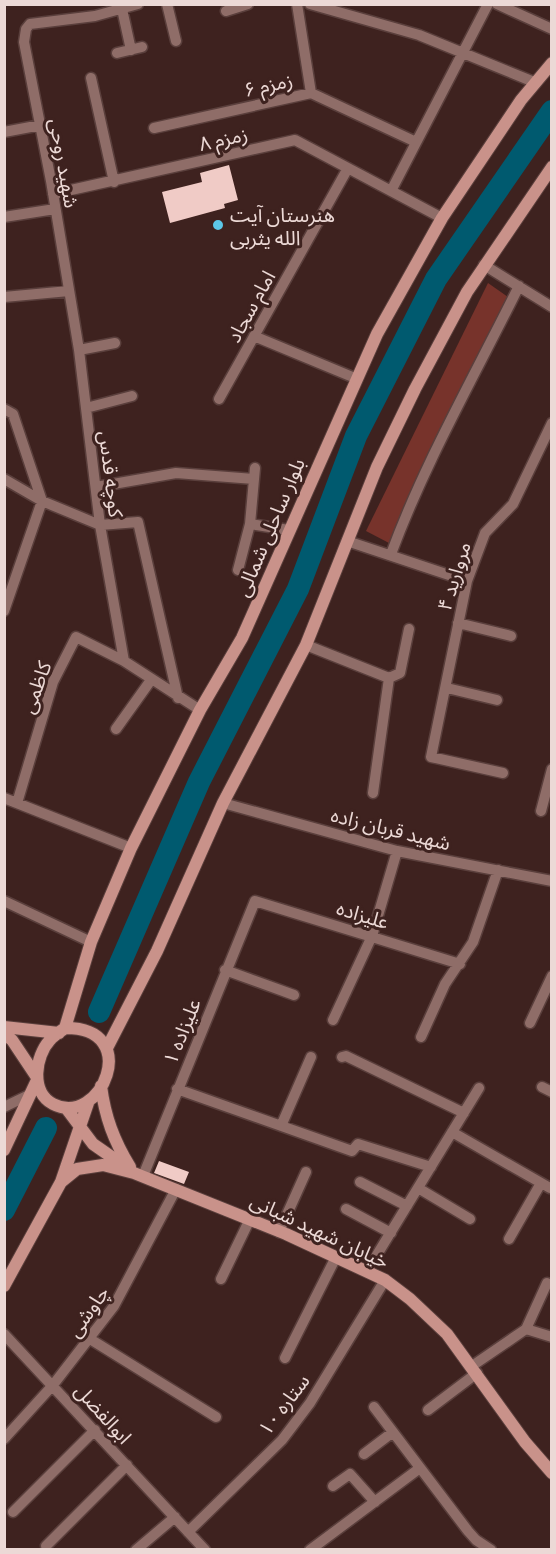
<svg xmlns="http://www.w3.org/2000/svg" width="556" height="1554" font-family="Barlow,'Noto Sans Arabic',sans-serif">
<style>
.green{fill:#77332b}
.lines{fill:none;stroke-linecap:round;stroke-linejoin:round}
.river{stroke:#005a6f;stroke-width:22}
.building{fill:#f0cbc6}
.street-casing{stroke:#5a3f3c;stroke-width:13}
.secondary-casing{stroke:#5a3f3c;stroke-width:14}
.street{stroke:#8f6d68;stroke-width:10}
.secondary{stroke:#c9928a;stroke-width:12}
.poi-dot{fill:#5cc7e8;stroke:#3e221f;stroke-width:2}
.labels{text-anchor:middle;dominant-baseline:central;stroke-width:6;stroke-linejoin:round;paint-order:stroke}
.street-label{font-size:20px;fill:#ecd9d6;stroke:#3e221f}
.poi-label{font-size:20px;fill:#ecd9d6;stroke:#3e221f;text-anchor:start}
</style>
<rect width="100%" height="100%" fill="#3e221f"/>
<!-- green -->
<path class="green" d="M488 283 508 297 389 543 366 531Z"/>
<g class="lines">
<!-- river -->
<path class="river" d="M99 1012 199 782 298 589 356 436 436 279 552 111
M4 1210 46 1128"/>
</g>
<!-- building -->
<path class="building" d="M229 165 238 200 224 204 225 208 170 223 162 192 202 182 200 173Z
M159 1161 189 1172 184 1184 154 1173Z"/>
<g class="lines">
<defs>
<path id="street" d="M167 4 176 41
M297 4 311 93
M310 4 419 35 534 82
M497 4 552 29
M122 9 131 50
M226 11 248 4
M117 53 142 47
M91 78 114 182
M154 128 311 93 416 142
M4 132 41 125
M391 191 488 4
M53 194 295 140 442 218
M4 217 55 209
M484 265 552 307
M4 297 69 291
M254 336 355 378
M79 350 115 343
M219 399 348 168
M86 408 132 396
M4 409 13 414 42 501 4 611
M255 468 250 524 289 530
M4 479 42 501 100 525 138 522 178 698
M96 487 176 473 254 479
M347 541 467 581
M391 554C425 462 475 375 519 286
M238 570 250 524
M458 623 511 636
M306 645 389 678
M124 661 100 525 79 350 51 181 24 42 26 29 30 24 95 16 138 4
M447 688 497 700
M116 729 151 680
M503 773 431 757 467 581 485 533 513 504 552 423
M373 793 389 678 400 673 409 629
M4 798 131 848
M17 803 53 682 76 637 124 661 200 710
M223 803 397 851 552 881
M541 811 552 769
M4 901 91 942
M225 970 294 995
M333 1020 372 936 397 851
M530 1023 552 976
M421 1037 445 984 473 942 498 870
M342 1057 346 1056 464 1113
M542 1087 552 1092
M177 1089 352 1151 358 1144 431 1167
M4 1107 29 1095
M281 1126 311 1057
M452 1132 550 1188
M143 1176 255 901 460 964
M360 1182 407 1206
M418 1188 470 1219
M346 1209 391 1233
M279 1232 306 1172
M509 1239 541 1183
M367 1271 479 1088
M221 1279 250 1219
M526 1329 552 1337
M4 1334 205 1550
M90 1339 216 1417
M285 1358 336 1257
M472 1366 526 1329 547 1283
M374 1407 468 1531 476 1540 491 1550
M428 1410 477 1373
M4 1439 53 1385 114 1306 176 1189
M364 1454 393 1432
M333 1486 350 1474 375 1502
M13 1512 95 1430
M188 1532 282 1440 310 1403 385 1280
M46 1546 127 1465
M136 1550 175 1517
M310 1550 420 1468"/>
<path id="secondary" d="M4 1027 59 1033
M65 1028 91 942 131 848 200 710 242 638 377 334 442 218 521 100 552 63
M65 1028C144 1027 101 1129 53 1104 30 1092 35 1056 50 1040 54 1035 60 1032 65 1028Z
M4 1034 12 1040 36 1076
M107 1048 157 951 223 803 306 645 377 467 415 389 467 292 552 167
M101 1086C105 1117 114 1141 130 1167
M66 1108 93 1144 126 1167
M4 1150 37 1080
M61 1182 77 1169 103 1165 134 1173 286 1234 385 1280 410 1299 447 1334 525 1442 552 1473
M4 1286 61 1182 88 1103"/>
</defs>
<!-- street casing -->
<use href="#street" class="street-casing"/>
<!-- secondary casing -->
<use href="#secondary" class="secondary-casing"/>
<!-- street -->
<use href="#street" class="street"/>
<!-- secondary -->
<use href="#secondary" class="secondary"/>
</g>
<!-- markers -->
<circle class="poi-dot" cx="218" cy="225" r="6"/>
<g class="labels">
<!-- street labels -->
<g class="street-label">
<text transform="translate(268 84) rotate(-13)">زمزم ۶</text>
<text transform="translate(223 138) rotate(-13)">زمزم ۸</text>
<text transform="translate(65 163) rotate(80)">شهید روحی</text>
<text transform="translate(250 306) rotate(-61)">امام سجاد</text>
<text transform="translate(112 474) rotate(83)">کوچه قدس</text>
<text transform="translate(269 527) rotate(-67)">بلوار ساحلی شمالی</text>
<text transform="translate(453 576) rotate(-73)">مروارید ۴</text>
<text transform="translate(35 687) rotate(-70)">کاظمی</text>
<text transform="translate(391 828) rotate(14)">شهید قربان زاده</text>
<text transform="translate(363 914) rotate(17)">علیزاده</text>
<text transform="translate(181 1031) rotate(-68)">علیزاده ۱</text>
<text transform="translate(320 1230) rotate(25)">خیابان شهید شبانی</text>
<text transform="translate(87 1311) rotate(-55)">چاوشی</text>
<text transform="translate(283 1404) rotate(-53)">ستاره ۱۰</text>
<text transform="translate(104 1413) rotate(48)">ابوالفضل</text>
</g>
<!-- poi labels -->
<g class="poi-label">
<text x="230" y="214">هنرستان آیت<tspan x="230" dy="23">الله یثربی</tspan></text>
</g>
</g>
<!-- border -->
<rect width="556" height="1554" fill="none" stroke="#ecd9d6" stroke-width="12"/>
</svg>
